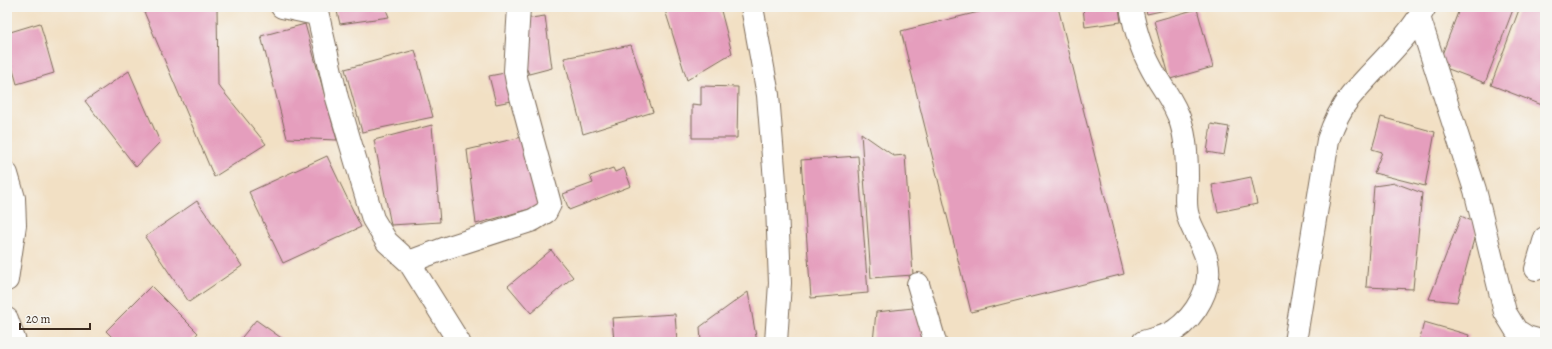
<svg xmlns="http://www.w3.org/2000/svg" width="1552" height="349" font-family="Alegreya,serif">
<style>
.building{fill:#e59ebd}
.lines{fill:none;stroke-linecap:round;stroke-linejoin:round}
.minor-casing{stroke:#7b6a58;stroke-width:24}
.minor{stroke:#fff;stroke-width:22}
</style>
<rect width="100%" height="100%" fill="#f6f6f2"/>
<filter id="ink" filterUnits="userSpaceOnUse"><feTurbulence type="fractalNoise" baseFrequency=".025" numOctaves="2"/><feDisplacementMap in="SourceGraphic" scale="8" xChannelSelector="R" yChannelSelector="G"/><feConvolveMatrix kernelMatrix="1 2 1 2 8 2 1 2 1" color-interpolation-filters="sRGB"/></filter>
<filter id="wash" filterUnits="userSpaceOnUse"><feTurbulence type="fractalNoise" baseFrequency=".012" numOctaves="4" result="noise"/><feDisplacementMap in="SourceGraphic" scale="16" xChannelSelector="R" yChannelSelector="G"/><feGaussianBlur stdDeviation="0.9" result="paint"/><feColorMatrix in="noise" values="0 0 0 0 0 0 0 0 0 0 0 0 0 0 0 0 0 1.4 0 .05"/><feComposite in="paint" operator="in"/></filter>
<g filter="url(#wash)">
<rect width="100%" height="100%" fill="#f2e0c4"/>
<g id="blocks">
<!-- building -->
<path class="building" d="M142 7H217L218 85 266 144 214 177Z
M336 7H385L389 17 340 24Z
M664 7H720L732 53 687 80Z
M999 7H1058L1124 274 971 312 901 31Z
M1083 7H1119L1121 22 1085 27Z
M1145 7H1175V8L1147 14Z
M1460 7H1514L1485 83 1438 65Z
M1520 7H1535L1545 12V96L1542 105 1491 85Z
M1197 9 1213 67 1170 79 1154 21Z
M545 16 552 68 529 74 524 63V19Z
M40 23 54 73 17 84 7 49V33Z
M305 24 337 140 287 138 261 36Z
M631 45 653 112 583 134 564 58Z
M415 50 433 117 362 132 345 69Z
M129 71 160 142 136 167 85 101Z
M510 72 517 100 496 104 489 76Z
M701 86 738 87 737 138H692V104L701 105Z
M1381 117 1435 132 1425 186 1374 173 1382 152 1372 149Z
M1211 124 1229 127 1224 155 1207 152Z
M432 125 440 222 391 225 374 140Z
M861 133 894 156 905 155 913 275 871 278Z
M522 137 540 206 476 224 467 150Z
M327 156 361 227 283 263 249 192Z
M858 156 868 293 811 298 801 160Z
M613 168 615 172 624 168 631 186 569 210 563 194 593 183 590 176Z
M1251 177 1257 204 1218 212 1212 185Z
M1395 183 1422 193 1413 289 1366 287 1374 186Z
M197 201 242 266 189 302 145 237Z
M1461 216 1478 224 1457 302 1429 299Z
M551 250 573 277 531 313 508 286Z
M151 286 198 333 190 342H117L106 331Z
M748 292 757 342H701L700 327Z
M913 308 927 342H873L876 312Z
M675 314 677 342H614L612 318Z
M256 320 287 342H238Z
M1424 322 1469 335 1467 342H1419Z"/>
</g>
</g>
<g filter="url(#ink)">
<use href="#blocks" fill-opacity="0" stroke="#7b6a58" stroke-width="1"/>
<g class="lines">
<defs>
<path id="minor" d="M282 7 316 14
M316 7 337 98 373 219 387 242 409 262
M752 7 768 95 777 206 780 283 776 342
M1131 7C1135 31 1144 57 1157 78 1166 93 1176 106 1181 123 1186 139 1187 160 1187 177 1187 190 1184 204 1188 216 1192 232 1204 245 1207 261 1213 287 1196 316 1174 331 1166 336 1153 339 1143 342
M1419 17 1475 190 1505 312 1516 330 1527 337 1545 342
M7 174 14 198 15 225 7 280
M1536 269 1545 238
M918 284 935 342
M7 319 15 342
M459 342 409 262 446 248 533 220 546 212 550 204 517 82 515 71 519 7
M1295 342 1328 140C1333 125 1340 109 1350 97 1375 66 1406 42 1425 7"/>
</defs>
<!-- minor casing -->
<use href="#minor" class="minor-casing"/>
<!-- minor -->
<use href="#minor" class="minor"/>
</g>
</g>
<!-- margin -->
<rect width="1552" height="349" fill="none" stroke="#f6f6f2" stroke-width="24"/>
<!-- scale -->
<path d="M20 323v6h70v-6" fill="none" stroke="#3b2a1e" stroke-width="2"/>
<text x="26" y="323" font-size="12" fill="#3b2a1e" stroke="#f6f6f2" stroke-width="3" paint-order="stroke">20 m</text>
</svg>
